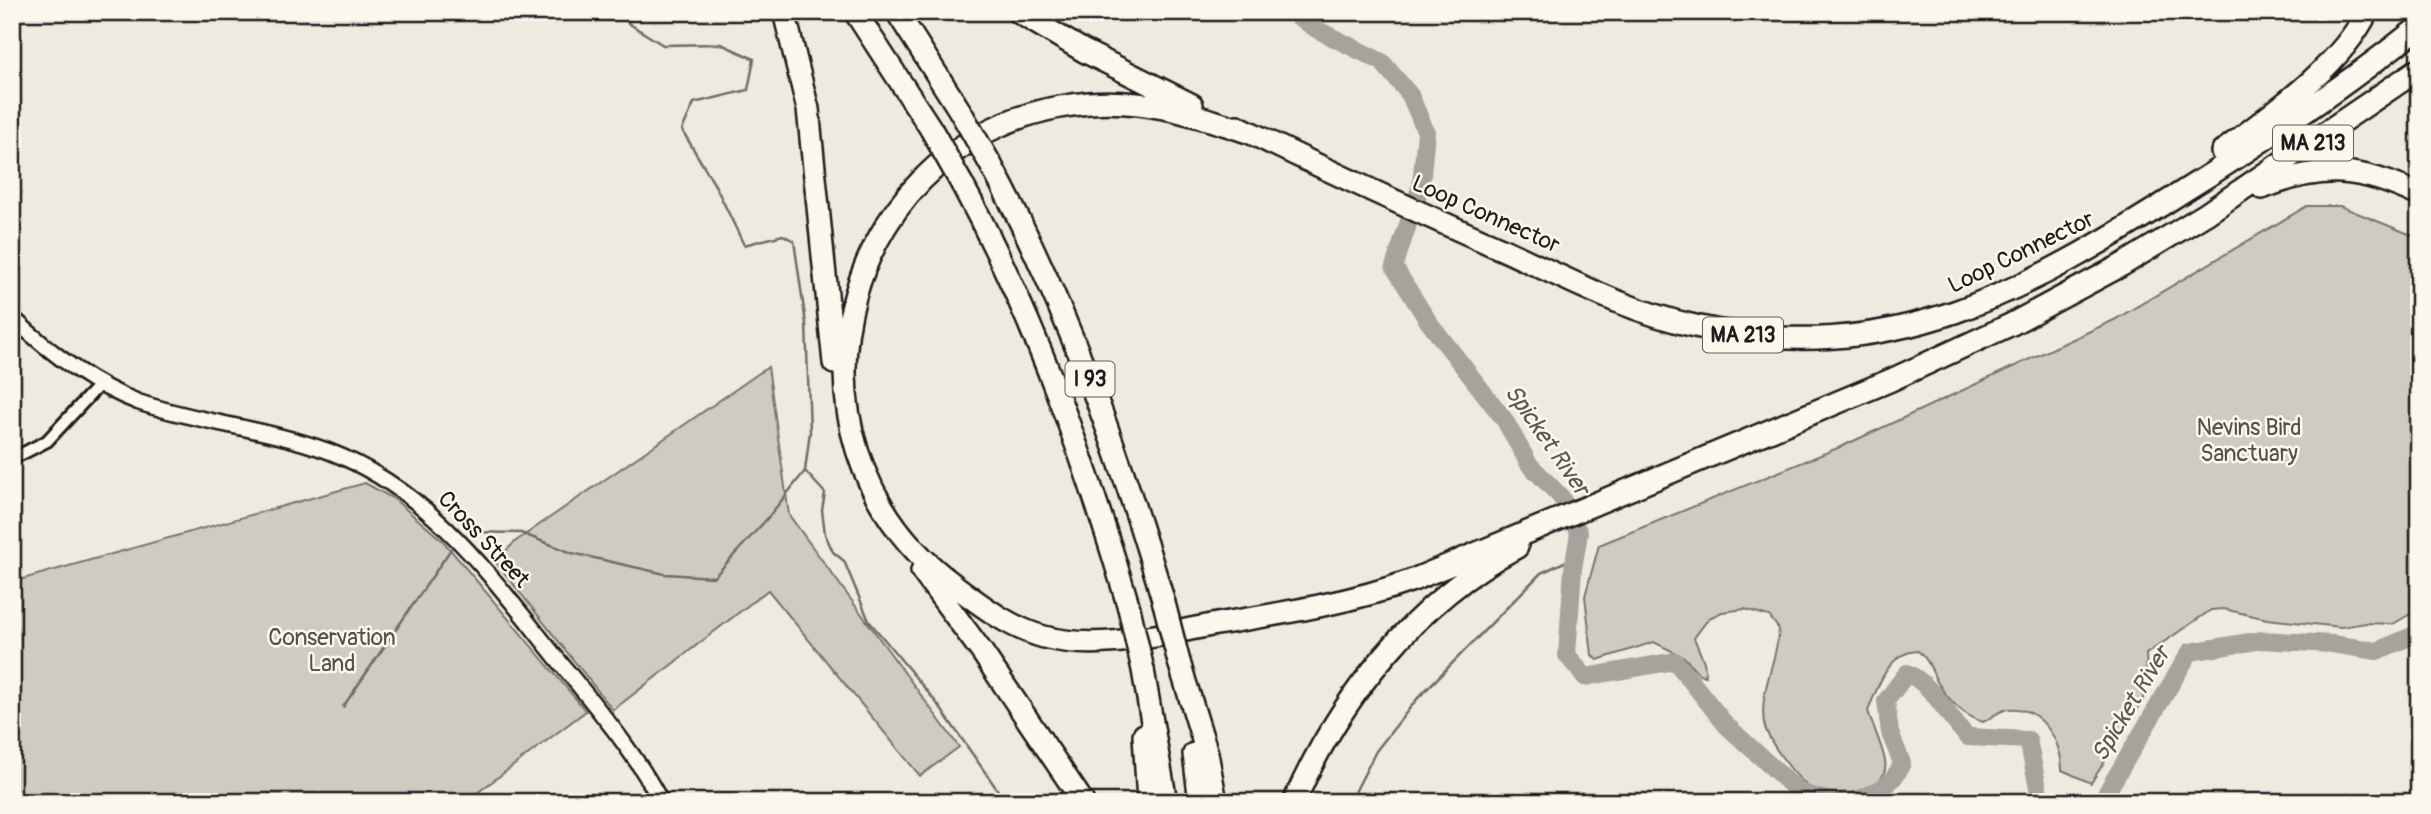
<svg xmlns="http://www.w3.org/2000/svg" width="2431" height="814" font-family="Pangolin,sans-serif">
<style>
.green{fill:#ceccc2;stroke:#75746f;stroke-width:2}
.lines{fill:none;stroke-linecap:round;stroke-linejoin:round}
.stream{stroke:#6f6d69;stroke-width:2.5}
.river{stroke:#a6a39d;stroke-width:18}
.minor-casing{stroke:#1c1c1c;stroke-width:16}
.tertiary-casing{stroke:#1c1c1c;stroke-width:19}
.motorway-casing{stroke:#1c1c1c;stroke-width:26}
.minor{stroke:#fbf7ec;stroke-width:10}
.tertiary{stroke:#fbf7ec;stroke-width:14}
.motorway{stroke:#fbf7ec;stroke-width:21}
.motorway-bridge-casing{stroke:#1c1c1c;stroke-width:26;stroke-linecap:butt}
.motorway-bridge{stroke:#fbf7ec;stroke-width:21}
.labels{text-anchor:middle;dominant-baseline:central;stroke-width:5;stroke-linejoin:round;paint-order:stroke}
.shield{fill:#fbf7ec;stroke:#5f5e5a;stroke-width:2}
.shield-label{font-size:21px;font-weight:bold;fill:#1c1c1c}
.street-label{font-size:23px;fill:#1c1c1c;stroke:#fbf7ec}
.park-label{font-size:23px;fill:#51514e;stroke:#fbf7ec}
.water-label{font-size:24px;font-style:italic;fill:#5a5956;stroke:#fbf7ec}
</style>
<rect width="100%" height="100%" fill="#eeeadf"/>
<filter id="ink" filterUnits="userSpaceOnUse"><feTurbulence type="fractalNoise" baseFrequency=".0143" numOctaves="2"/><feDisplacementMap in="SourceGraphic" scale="14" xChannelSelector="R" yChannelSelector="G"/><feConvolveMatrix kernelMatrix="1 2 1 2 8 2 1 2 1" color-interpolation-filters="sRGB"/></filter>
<g filter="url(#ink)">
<!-- green -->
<path class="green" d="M2307 206H2340L2419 238V609L2393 624 2366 623 2341 627 2267 619 2224 609 2211 610 2146 654 2147 680 2142 702 2091 783 2062 770C2062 742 2041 705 2008 709 2000 710 1991 718 1983 722 1964 716 1949 701 1938 683 1931 671 1930 660 1918 651 1888 652 1878 686 1868 711 1873 727 1882 745 1885 761 1890 794 1835 803 1814 791 1798 781 1767 741 1764 723 1759 691 1777 662 1779 629L1769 616 1745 609 1722 612 1709 618 1694 638 1704 662 1706 676 1699 674 1684 657 1654 642 1597 660 1592 655 1585 596 1599 545 1845 445 2114 320Z
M768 367 789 515 959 747 920 776 768 590 613 710 495 561 516 541Z
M365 483 394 499 443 541 586 711 465 802H12V582Z"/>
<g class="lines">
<!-- stream -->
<path class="stream" d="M805 471 825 493 822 510 825 534 833 552 844 561 869 621 936 702 1006 802
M471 532 521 533 572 553 665 574 714 577 766 520 805 471 810 431 806 324 794 241 783 235 744 245 716 187 682 130 694 103 748 90 754 59 721 44 663 45 628 23 626 12
M343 707 451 549
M1350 802 1376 751 1417 699 1541 573 1575 557"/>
<!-- river -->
<path class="river" d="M1292 12 1316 29 1382 62 1410 95 1426 132 1421 185 1394 267 1428 321 1504 419 1529 464 1561 497 1579 533 1573 569 1567 655 1585 677 1675 661 1726 725 1800 793 1834 802
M1851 802C1873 794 1893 787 1902 763L1890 733 1886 701 1907 673C1935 686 1946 716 1968 737L2028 740 2041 802
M2101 802 2190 652 2262 640 2332 644 2377 651 2419 633"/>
<defs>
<path id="minor" d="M12 459 47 441 100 384"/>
<path id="tertiary" d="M12 317C49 352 90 384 138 402 200 423 266 428 328 451 431 490 492 578 559 661 595 706 634 750 661 802"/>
<path id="motorway" d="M784 12 808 109 834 363
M855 12 931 129
M897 12 960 111
M1018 12 1084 51 1192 105
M1237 126C1325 170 1416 211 1506 251 1567 279 1629 312 1695 326 1891 370 2028 290 2187 189 2267 139 2345 86 2419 27
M1248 132C1195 115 1145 98 1089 103 842 124 757 438 954 585 982 606 1010 628 1044 637 1101 652 1161 634 1217 624 1284 613 1350 603 1413 580L1891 380 2012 324 2122 265 2206 214 2419 69
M2222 152C2270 115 2340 67 2367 12
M991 165C1066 304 1120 452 1164 603
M962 184C1035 319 1086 462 1129 608
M2262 188C2323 164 2360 167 2419 195
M922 571 982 652 1083 802
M1179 662 1207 753 1216 802
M1143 670 1166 802
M1144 735 1148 802
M1194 754 1200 802
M1294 802C1339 699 1416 600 1517 547"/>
</defs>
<!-- minor casing -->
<use href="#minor" class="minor-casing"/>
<!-- tertiary casing -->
<use href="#tertiary" class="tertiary-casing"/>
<!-- motorway casing -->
<use href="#motorway" class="motorway-casing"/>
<!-- minor -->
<use href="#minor" class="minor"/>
<!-- tertiary -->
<use href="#tertiary" class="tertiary"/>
<!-- motorway -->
<use href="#motorway" class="motorway"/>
<defs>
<path id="motorway-bridge" d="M960 111 991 165
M931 129 962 184
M1164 603 1179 662
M1129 608 1143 670"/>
</defs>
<!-- motorway-bridge casing -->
<use href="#motorway-bridge" class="motorway-bridge-casing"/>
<!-- motorway-bridge -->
<use href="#motorway-bridge" class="motorway-bridge"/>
</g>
</g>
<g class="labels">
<!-- shield labels -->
<g class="shield">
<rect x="2273" y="125.5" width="80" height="35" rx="5"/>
<rect x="1703" y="317.5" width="80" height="35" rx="5"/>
<rect x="1065.5" y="361.5" width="49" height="35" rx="5"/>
</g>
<g class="shield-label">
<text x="2313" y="143">MA 213</text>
<text x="1743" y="335">MA 213</text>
<text x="1090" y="379">I 93</text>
</g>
<!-- street labels -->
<g class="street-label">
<text transform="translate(1486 214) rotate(24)">Loop Connector</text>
<text transform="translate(2021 252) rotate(-26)">Loop Connector</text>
<text transform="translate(484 539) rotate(47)">Cross Street</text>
</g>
<!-- park labels -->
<g class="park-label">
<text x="2249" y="427">Nevins Bird<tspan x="2249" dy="26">Sanctuary</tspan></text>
<text x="332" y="637">Conservation<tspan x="332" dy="26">Land</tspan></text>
</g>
<!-- water labels -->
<g class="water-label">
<text transform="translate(1547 440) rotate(55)">Spicket River</text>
<text transform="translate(2131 704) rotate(-59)">Spicket River</text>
</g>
</g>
<!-- margin -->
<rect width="2431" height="814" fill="none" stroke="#fbf7ec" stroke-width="42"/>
<rect x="21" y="21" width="2389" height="772" fill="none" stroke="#1c1c1c" stroke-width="2.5" filter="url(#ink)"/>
</svg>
